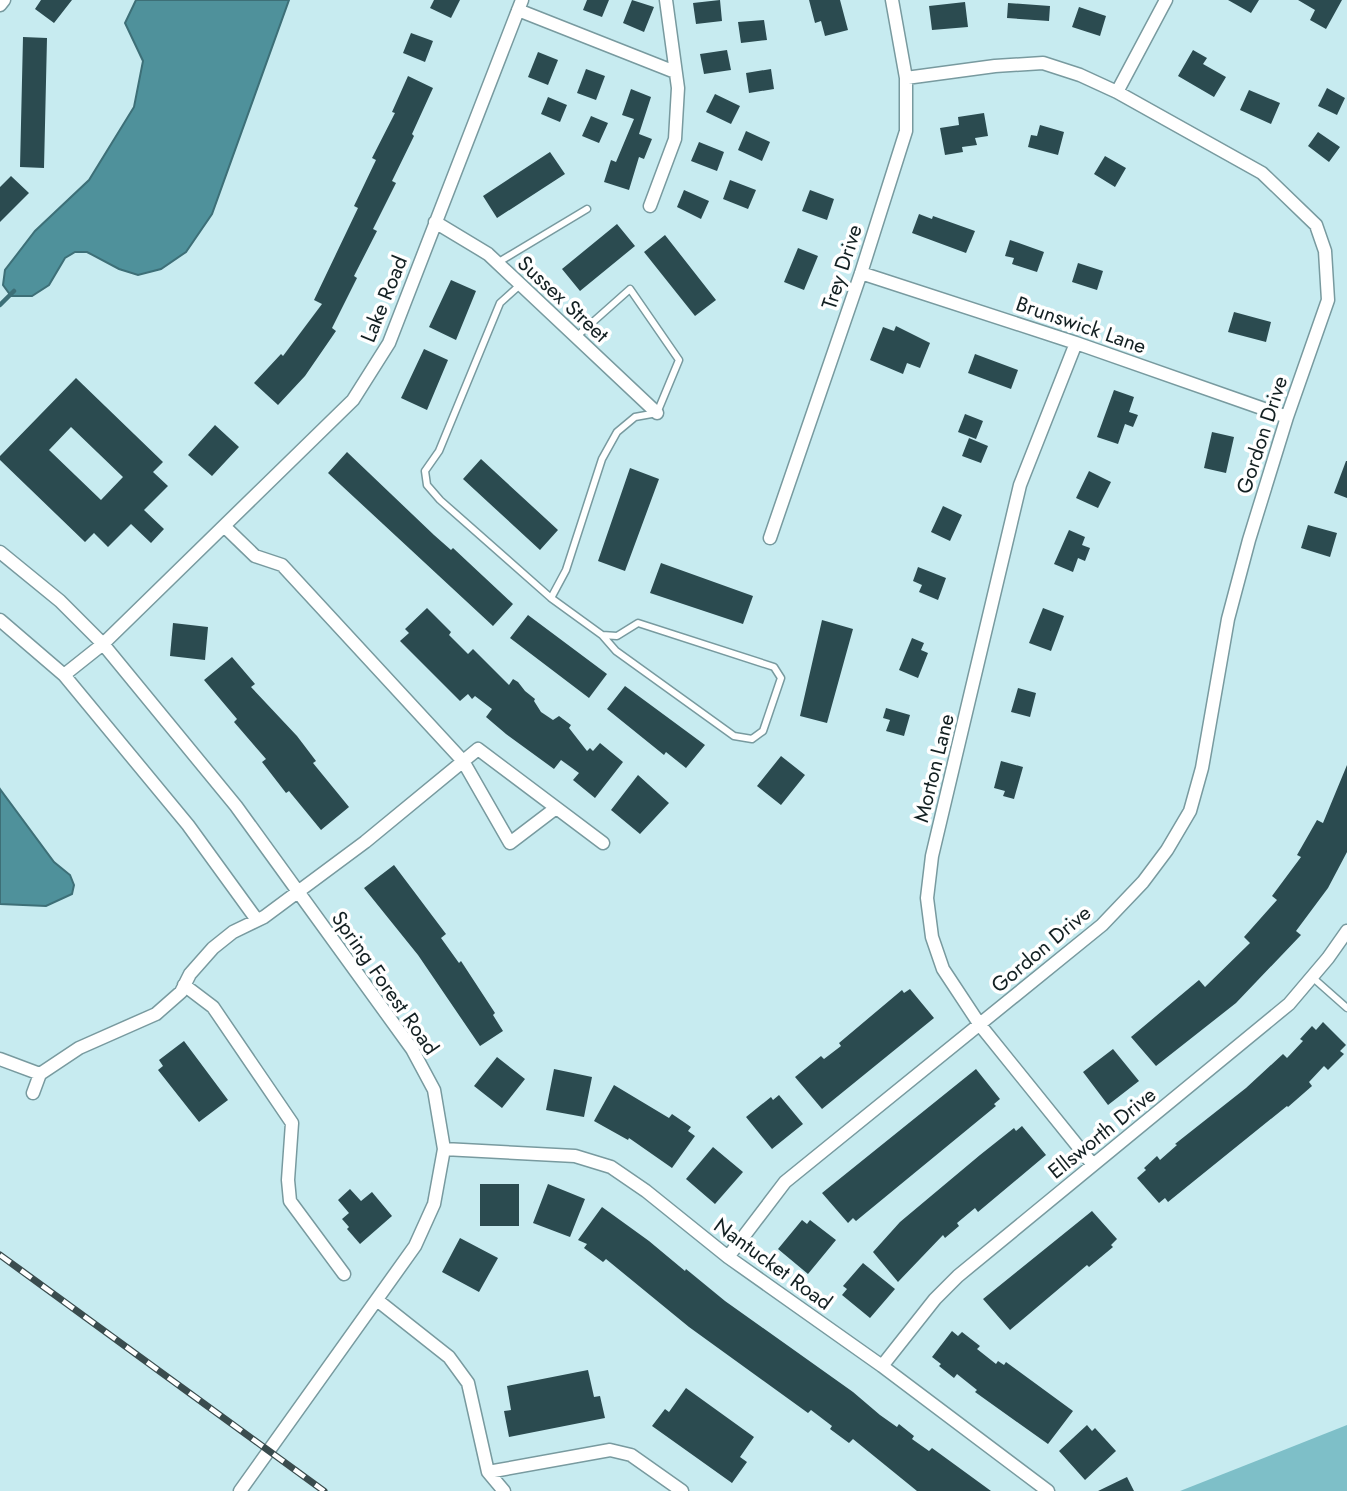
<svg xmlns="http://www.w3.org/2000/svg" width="1347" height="1491" font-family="Jost,sans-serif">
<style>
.green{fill:#7ebfc8}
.water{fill:#4f919b;stroke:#3d6f77;stroke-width:2}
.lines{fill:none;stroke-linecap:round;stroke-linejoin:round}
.stream{stroke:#3d6f77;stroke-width:4.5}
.building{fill:#2b4b50;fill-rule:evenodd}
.lane-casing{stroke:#789a9f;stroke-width:9}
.street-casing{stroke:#789a9f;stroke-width:15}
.lane{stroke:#fff;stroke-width:6}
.street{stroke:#fff;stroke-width:12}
.rail-casing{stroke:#3a4c4e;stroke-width:7}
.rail{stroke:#fff;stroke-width:4.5;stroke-dasharray:13;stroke-linecap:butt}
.labels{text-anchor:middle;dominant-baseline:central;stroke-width:7;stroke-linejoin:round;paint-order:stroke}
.street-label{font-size:21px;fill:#132022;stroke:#fff}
</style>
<rect width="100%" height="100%" fill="#c7ebf0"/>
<!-- green -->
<path class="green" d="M1347 1425V1491H1180Z"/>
<!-- water -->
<path class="water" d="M136 0H289L212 214 186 252 161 269 138 275 119 269 87 252H75L65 258 49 285 32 296H11L3 285 5 270 35 231 89 180 134 107 143 61 125 23Z
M0 789 54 862 70 875 74 885 72 894 46 906 0 904Z"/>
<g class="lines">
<!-- stream -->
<path class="stream" d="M0 305 14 291"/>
</g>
<!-- building -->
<path class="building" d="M41 0H72L54 23 35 9Z
M434 0H460L451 18 430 8Z
M587 0H609L602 17 583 10Z
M632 0 654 7 644 32 623 23Z
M720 0 722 21 696 24 693 3Z
M809 0H840L848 30 825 36 821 21 815 23Z
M1228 0H1259L1251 13Z
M1298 0H1342L1326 29 1310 20 1315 10Z
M965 2 968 27 932 30 929 6Z
M1008 3 1050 6 1049 21 1007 18Z
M1079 7 1106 16 1100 36 1072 27Z
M764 20 767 40 741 43 738 22Z
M411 33 433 41 425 62 403 53Z
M23 37 47 38 44 168 20 167Z
M727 50 731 70 704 74 700 54Z
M1193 50 1207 58 1203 64 1226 77 1214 97 1178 76Z
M538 52 558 60 548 85 528 77Z
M586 69 605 76 596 100 577 93Z
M771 69 774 89 749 93 746 73Z
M408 76 433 88 412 134 414 136 392 181 396 183 373 229 377 231 354 276 357 278 332 328 336 331 305 376 278 405 254 383 281 354 283 356 322 304 314 300 358 208 354 206 376 160 372 158 395 113 392 112Z
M1327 88 1345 98 1337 115 1318 106Z
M631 89 651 97 639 134 652 139 644 159 639 157 629 190 604 182 611 160 616 162 634 119 622 115Z
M1249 90 1280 103 1271 124 1240 110Z
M715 94 740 106 731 124 706 112Z
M548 97 567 105 560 122 541 114Z
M984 113 988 136 975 138 977 145 962 147 963 152 945 155 940 128 959 125 958 117Z
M591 116 608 123 599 143 582 136Z
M1040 125 1064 132 1058 155 1028 147 1031 135 1037 136Z
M746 131 770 142 762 161 738 150Z
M1318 132 1340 147 1329 162 1308 146Z
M699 142 724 152 717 171 691 161Z
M550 152 565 174 497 218 483 196Z
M1105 156 1126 168 1115 187 1094 174Z
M11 176 29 193 0 222V187Z
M730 180 756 190 748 209 723 199Z
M684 190 709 201 701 219 677 207Z
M810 190 834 199 827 220 802 211Z
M919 214 932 219 933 216 975 231 966 253 912 233Z
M617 224 635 246 580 291 562 269Z
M665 235 716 300 695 316 644 252Z
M1010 240 1044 252 1037 272 1012 264 1014 258 1005 256Z
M798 248 818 256 804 290 784 282Z
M1078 263 1103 271 1097 290 1072 282Z
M451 280 476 291 456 340 429 327Z
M1234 312 1271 322 1266 342 1228 332Z
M896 326 930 343 920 368 907 363 903 374 870 360 883 327 894 331Z
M424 349 448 360 427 410 401 398Z
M975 354 1018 370 1011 389 968 373Z
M76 378 163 462 153 472 168 486 144 510 164 529 151 543 131 524 108 547 94 533 85 542 0 460V456ZM71 427 123 477 101 500 49 450Z
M1114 390 1134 397 1129 412 1138 415 1133 427 1125 424 1118 444 1097 437Z
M965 414 983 421 976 439 958 432Z
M215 425 239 447 212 476 188 455Z
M1212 432 1234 437 1226 473 1204 468Z
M969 438 988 446 981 463 962 456Z
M347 452 434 535 451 550 453 548 513 604 493 626 328 473Z
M481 459 558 530 540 550 463 479Z
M1346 461H1347V498L1334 493Z
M630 468 659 479 625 571 598 561Z
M1089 471 1111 482 1098 508 1076 498Z
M943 506 962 515 950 541 931 532Z
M1308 525 1337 533 1330 557 1301 548Z
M1069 530 1085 537 1082 545 1090 548 1085 561 1078 558 1073 572 1054 564Z
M661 563 753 596 743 624 650 593Z
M918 567 946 578 938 600 919 592 922 585 913 581Z
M427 608 451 632 449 635 468 654 473 649 509 685 513 679 518 682 525 691 535 699 534 701 541 712 553 720 559 716 571 725 569 728 587 751 590 748 593 751 600 743 623 762 595 798 573 780 579 773 561 760 554 769 506 734 486 717 492 709 475 696 472 699 468 694 460 701 400 641 409 633 405 629Z
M1043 608 1064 616 1051 651 1029 643Z
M528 615 607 674 589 698 510 638Z
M822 620 853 629 827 723 800 716Z
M173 623 208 627 205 660 170 656Z
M912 638 924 643 921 650 928 653 918 678 899 670Z
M232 657 255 684 251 687 297 736 316 761 313 763 349 807 321 830 289 791 286 793 262 762 266 759 234 722 237 719 204 680Z
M625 686 705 745 686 768 666 752 664 755 607 709Z
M1018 688 1036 693 1030 717 1011 712Z
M886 708 910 715 904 736 886 731 890 720 883 718Z
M781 756 805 775 781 805 757 786Z
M1001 761 1023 767 1014 799 1003 796 1005 791 994 788Z
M1347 765V852L1328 888 1296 931 1301 935 1236 1003 1156 1066 1131 1037 1199 980 1205 987 1250 943 1244 937 1277 900 1272 896 1301 857 1297 855 1317 820 1323 823Z
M638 775 669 803 640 834 611 810Z
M394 865 446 934 441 938 459 963 461 961 495 1013 493 1015 503 1031 480 1046 418 955 364 888Z
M910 989 934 1018 822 1109 795 1077 821 1056 824 1059 841 1046 839 1043 902 990 904 993Z
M1323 1022 1346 1045 1340 1051 1344 1054 1328 1070 1324 1066 1309 1082 1312 1086 1288 1107 1287 1106 1168 1202 1165 1198 1159 1203 1137 1178 1146 1170 1144 1168 1157 1156 1160 1160 1177 1145 1175 1144 1246 1088 1283 1054 1287 1058 1303 1041 1300 1039 1312 1026 1316 1030Z
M184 1041 228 1100 199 1122 158 1070 163 1066 159 1060Z
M1113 1049 1139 1081 1108 1105 1083 1072Z
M497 1057 525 1079 502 1108 474 1086Z
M554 1069 592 1077 584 1117 546 1110Z
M976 1069 1000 1099 994 1104 996 1106 856 1221 853 1218 848 1223 822 1193Z
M614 1085 669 1118 672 1114 691 1127 688 1131 695 1136 672 1168 629 1138 628 1140 594 1121Z
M779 1095 803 1124 772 1149 746 1117 771 1097 773 1100Z
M1022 1126 1046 1155 978 1212 975 1208 957 1223 959 1226 945 1238 943 1235 898 1282 873 1252 900 1222 980 1155 1014 1128 1016 1131Z
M713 1147 743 1172 715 1204 686 1179Z
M480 1184H519V1226H480Z
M548 1184 585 1199 570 1237 533 1223Z
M350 1189 361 1201 372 1192 392 1216 360 1244 347 1229 349 1227 342 1219 349 1213 338 1200Z
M602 1207 649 1241 685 1271 686 1269 725 1301 853 1392 880 1415 897 1427 899 1424 914 1436 912 1439 929 1451 932 1448 991 1491H917L853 1439 849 1443 830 1429 832 1426 811 1410 808 1413 689 1327 606 1259 603 1262 584 1248 587 1244 578 1240Z
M1092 1211 1117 1239 1111 1245 1113 1247 1089 1267 1087 1265 1010 1330 983 1299Z
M802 1220 807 1224 810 1220 836 1240 808 1274 778 1249Z
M460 1238 498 1258 479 1292 442 1272Z
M863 1263 895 1289 870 1318 842 1295 847 1289 843 1286Z
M952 1331 958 1336 962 1332 980 1346 977 1349 996 1364 998 1361 1004 1365 1006 1362 1073 1411 1048 1444 975 1392 977 1390 957 1374 954 1378 939 1366 941 1364 932 1357Z
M588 1370 594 1397 600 1396 605 1418 509 1437 504 1411 511 1410 507 1386Z
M686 1388 754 1437 740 1457 747 1462 732 1483 652 1426 665 1409 669 1412Z
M1087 1425 1092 1431 1095 1428 1116 1451 1085 1480 1059 1451Z
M1127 1477 1134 1491H1098Z"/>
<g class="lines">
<defs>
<path id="lane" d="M497 263 587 209
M520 285 500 303 439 451 425 471 427 485 440 500 551 598 566 570 602 459 617 432 635 417 657 413 679 360 630 289 576 337
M551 598 602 635 617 636 638 623 774 667 781 678 763 731 752 739 734 736 616 651 602 635
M1312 977 1347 1008"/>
<path id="street" d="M0 5 4 0
M518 10 675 72
M1117 92 1166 0
M650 206 675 139 678 88 666 0
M435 222 488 254 657 413
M861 273 1076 343 1287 417
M1076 343 1020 485 932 856 927 898 932 937 943 969 980 1025 1093 1165
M224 526 255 556 282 565 463 761 510 843 556 808
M770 538 861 273 906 131V78L892 0
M0 552 60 601 103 644 236 806 412 1049 434 1090 444 1149 434 1204 415 1246 240 1491
M0 620 64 675 188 825 257 920
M64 675 103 644 353 400 389 343 522 0
M184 985 213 1007 292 1123 288 1180 290 1201 344 1274
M0 1059 40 1074
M33 1093 40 1074 79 1048 156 1014 181 992 190 974 213 948 233 932 264 917 365 842 478 749 603 843
M444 1149 575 1156 611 1167 646 1191 728 1257 882 1366 1048 1491
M728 1257 785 1182 1102 925 1143 882 1167 850 1190 811 1202 768 1228 619 1249 540 1287 417 1328 300 1325 251 1316 225 1262 173 1117 92 1080 75 1043 63 995 66 906 78
M377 1300 449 1357 468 1383 488 1472 504 1491
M882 1366 935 1299 958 1276 1289 1004 1328 958 1347 931
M488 1472 610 1450 631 1455 682 1491"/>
</defs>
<!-- lane casing -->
<use href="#lane" class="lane-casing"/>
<!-- street casing -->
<use href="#street" class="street-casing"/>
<!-- lane -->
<use href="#lane" class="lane"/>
<!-- street -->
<use href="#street" class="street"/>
<defs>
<path id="rail" d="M0 1255 324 1491"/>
</defs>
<!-- rail casing -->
<use href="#rail" class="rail-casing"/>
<!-- rail -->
<use href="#rail" class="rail"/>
</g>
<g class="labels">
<!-- street labels -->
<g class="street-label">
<text transform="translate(842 267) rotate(-72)">Trey Drive</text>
<text transform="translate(384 299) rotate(-68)">Lake Road</text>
<text transform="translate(563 299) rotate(43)">Sussex Street</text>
<text transform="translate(1081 325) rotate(19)">Brunswick Lane</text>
<text transform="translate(1262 435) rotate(-72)">Gordon Drive</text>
<text transform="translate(934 768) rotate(-76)">Morton Lane</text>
<text transform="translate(1041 949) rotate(-40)">Gordon Drive</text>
<text transform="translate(385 983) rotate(55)">Spring Forest Road</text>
<text transform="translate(1102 1133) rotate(-39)">Ellsworth Drive</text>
<text transform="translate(773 1264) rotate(36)">Nantucket Road</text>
</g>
</g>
</svg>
